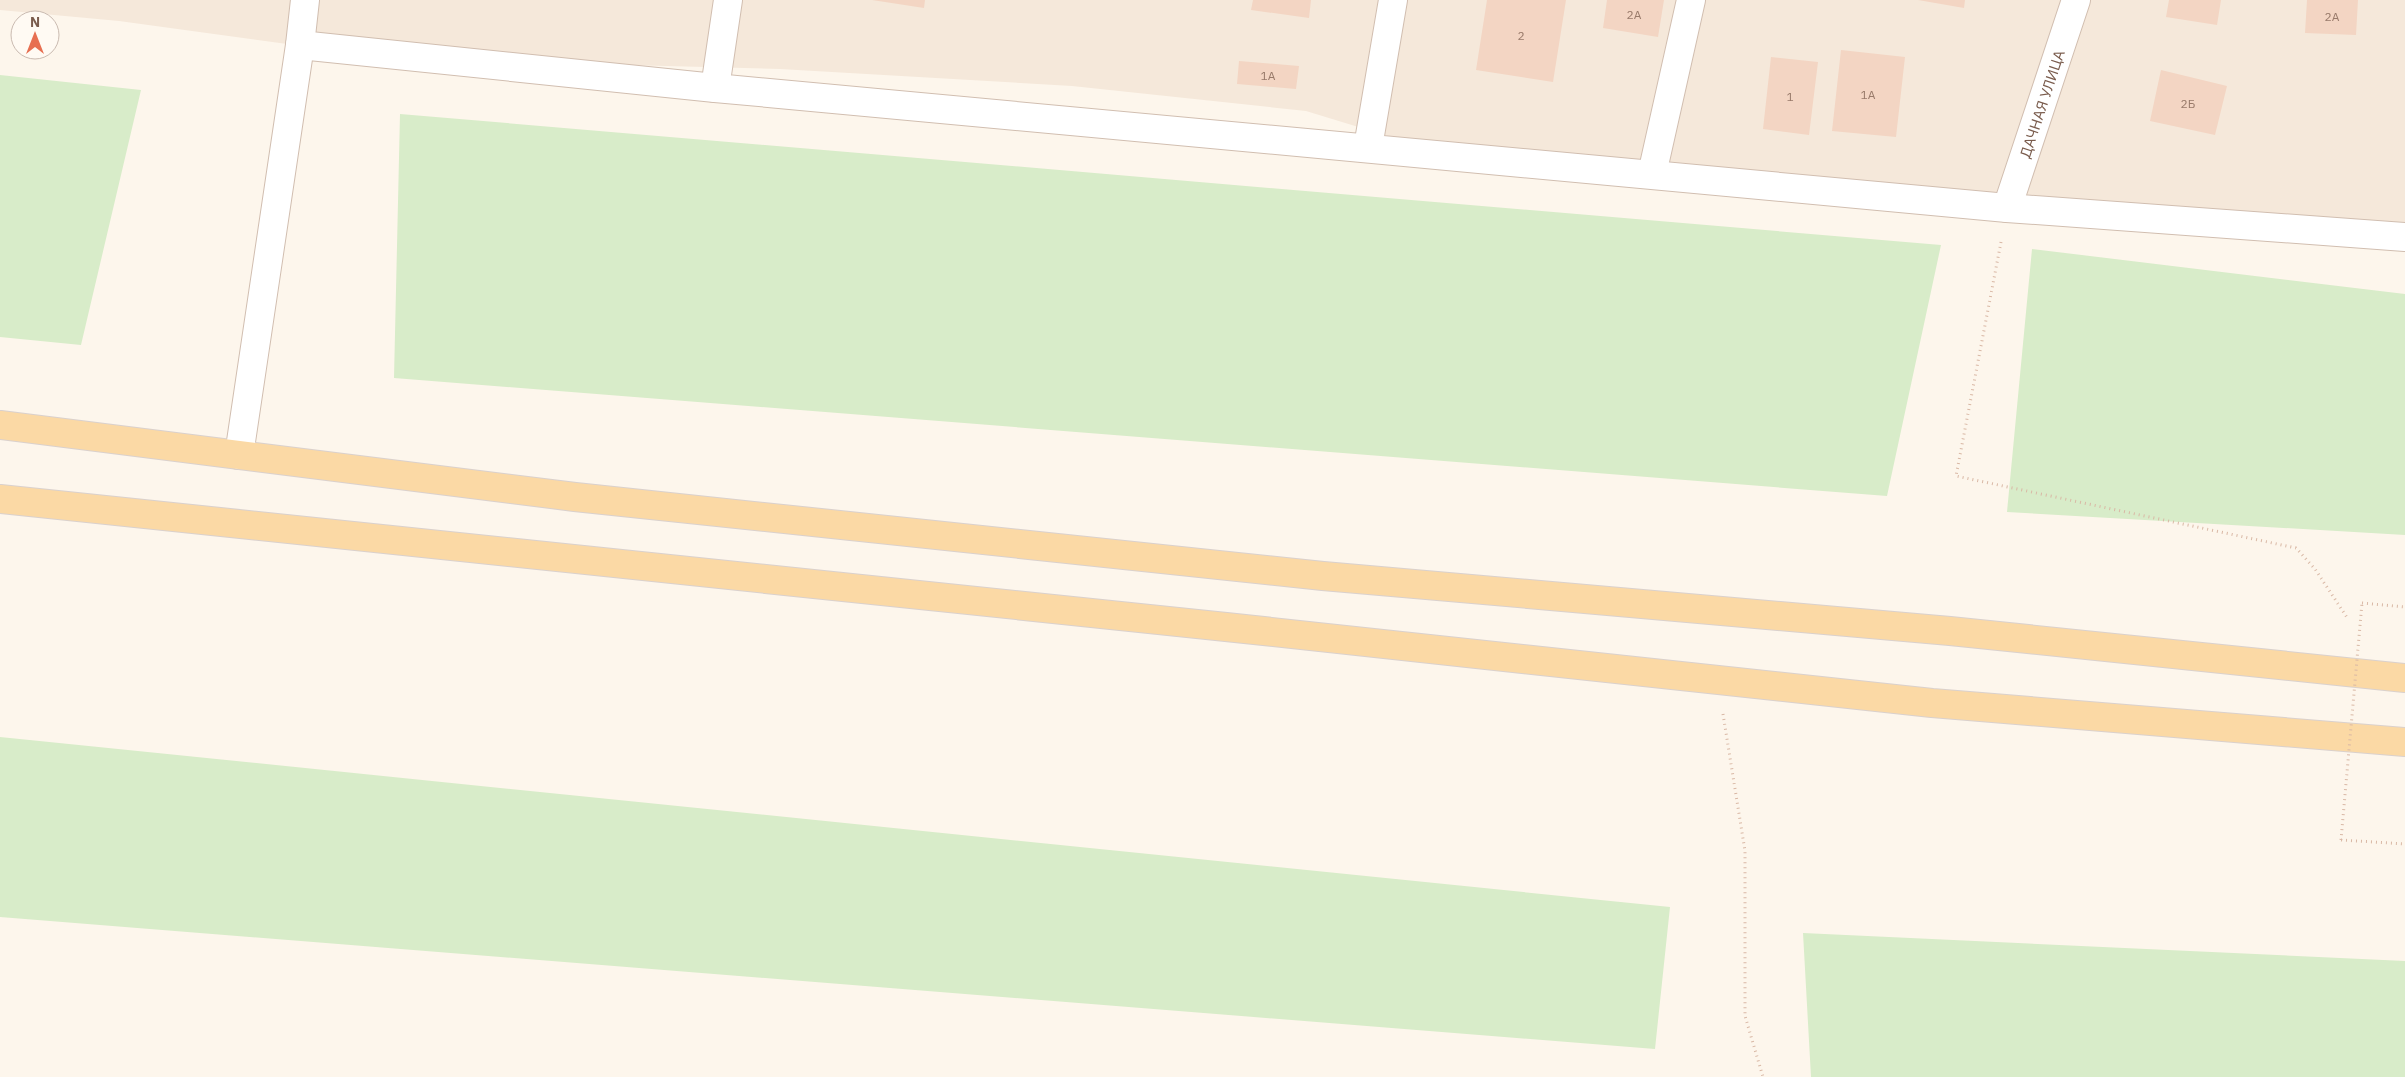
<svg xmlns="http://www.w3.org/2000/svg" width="2405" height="1077" font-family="'IBM Plex Sans',sans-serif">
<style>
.residential{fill:#f5e8da}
.green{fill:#d8ecc9}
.building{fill:#f3d5c3}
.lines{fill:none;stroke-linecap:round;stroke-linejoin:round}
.minor-casing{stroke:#d1beb0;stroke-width:30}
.major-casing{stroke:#dad1cd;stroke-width:30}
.path{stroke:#d9b8a5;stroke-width:3;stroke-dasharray:1 4;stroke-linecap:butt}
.minor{stroke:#fff;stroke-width:28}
.major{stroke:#fbd9a5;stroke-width:28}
.path-bridge{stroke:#d9b8a5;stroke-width:3;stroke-dasharray:1 4;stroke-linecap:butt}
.labels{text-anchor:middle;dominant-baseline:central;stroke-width:5;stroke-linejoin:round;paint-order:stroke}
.number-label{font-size:12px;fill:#987a6a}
.street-label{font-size:15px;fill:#7a5c4d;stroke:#fffaf3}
</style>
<rect width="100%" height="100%" fill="#fdf6ec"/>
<!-- residential -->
<path class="residential" d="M0 0H2405V232L1391 137 1306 111 1072 86 780 69 397 59 119 21 0 10Z"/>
<!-- green -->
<path class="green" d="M0 75 141 90 81 345 0 337Z
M400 114 1941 245 1887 496 394 378Z
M2032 249 2405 294V535L2007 512Z
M0 737 1670 907 1655 1049 0 917Z
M1803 933 2405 961V1077H1811Z"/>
<!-- building -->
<path class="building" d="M872 0H925L924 8Z
M1253 0H1311L1309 18 1251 10Z
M1487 0H1566L1553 82 1476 70Z
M1607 0H1664L1658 37 1603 28Z
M1918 0H1965L1964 8Z
M2169 0H2221L2217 25 2166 17Z
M2307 0H2358L2356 35 2305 33Z
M1841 50 1905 57 1896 137 1832 131Z
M1771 57 1818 62 1809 135 1763 129Z
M1239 61 1299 66 1296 89 1237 84Z
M2161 70 2227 86 2215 135 2150 121Z"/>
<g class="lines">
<defs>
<g id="minor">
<path d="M728 0 715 88 2007 208 2405 237"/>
<path d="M300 45 715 88"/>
<path d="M1368 147 1393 0"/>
<path d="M1652 174 1691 0"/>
<path id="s1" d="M2007 208 2076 0"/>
<path d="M239 455 300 45 305 0"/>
</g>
<path id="major" d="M0 425 575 497 1323 576 1950 631 2405 678
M0 499 1226 627 1932 703 2405 742"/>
</defs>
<!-- minor casing -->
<use href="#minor" class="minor-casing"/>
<!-- major casing -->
<use href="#major" class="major-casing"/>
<!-- path -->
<path class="path" d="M2001 242 1956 476 2296 548 2315 569 2348 619
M2362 603 2405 607
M1723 714 1745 851V1016L1763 1077
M2341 840 2405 844"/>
<!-- minor -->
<use href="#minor" class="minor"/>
<!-- major -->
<use href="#major" class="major"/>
<!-- path-bridge -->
<path class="path-bridge" d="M2341 840 2362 603"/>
</g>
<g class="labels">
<!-- number labels -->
<g class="number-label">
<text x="1634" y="14">2А</text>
<text x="2332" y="16">2А</text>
<text x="1521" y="35">2</text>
<text x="1268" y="75">1А</text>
<text x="1868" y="94">1А</text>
<text x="1790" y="96">1</text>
<text x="2188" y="103">2Б</text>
</g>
<!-- street labels -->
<g class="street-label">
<text stroke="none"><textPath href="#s1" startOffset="110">ДАЧНАЯ УЛИЦА</textPath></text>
</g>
</g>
<!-- north arrow -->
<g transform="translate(35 35)"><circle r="24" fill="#fffaf3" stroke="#cabbb1"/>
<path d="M0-4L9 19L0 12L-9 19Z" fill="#e76f51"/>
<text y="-8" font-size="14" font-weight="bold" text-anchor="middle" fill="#7a5c4d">N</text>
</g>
</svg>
